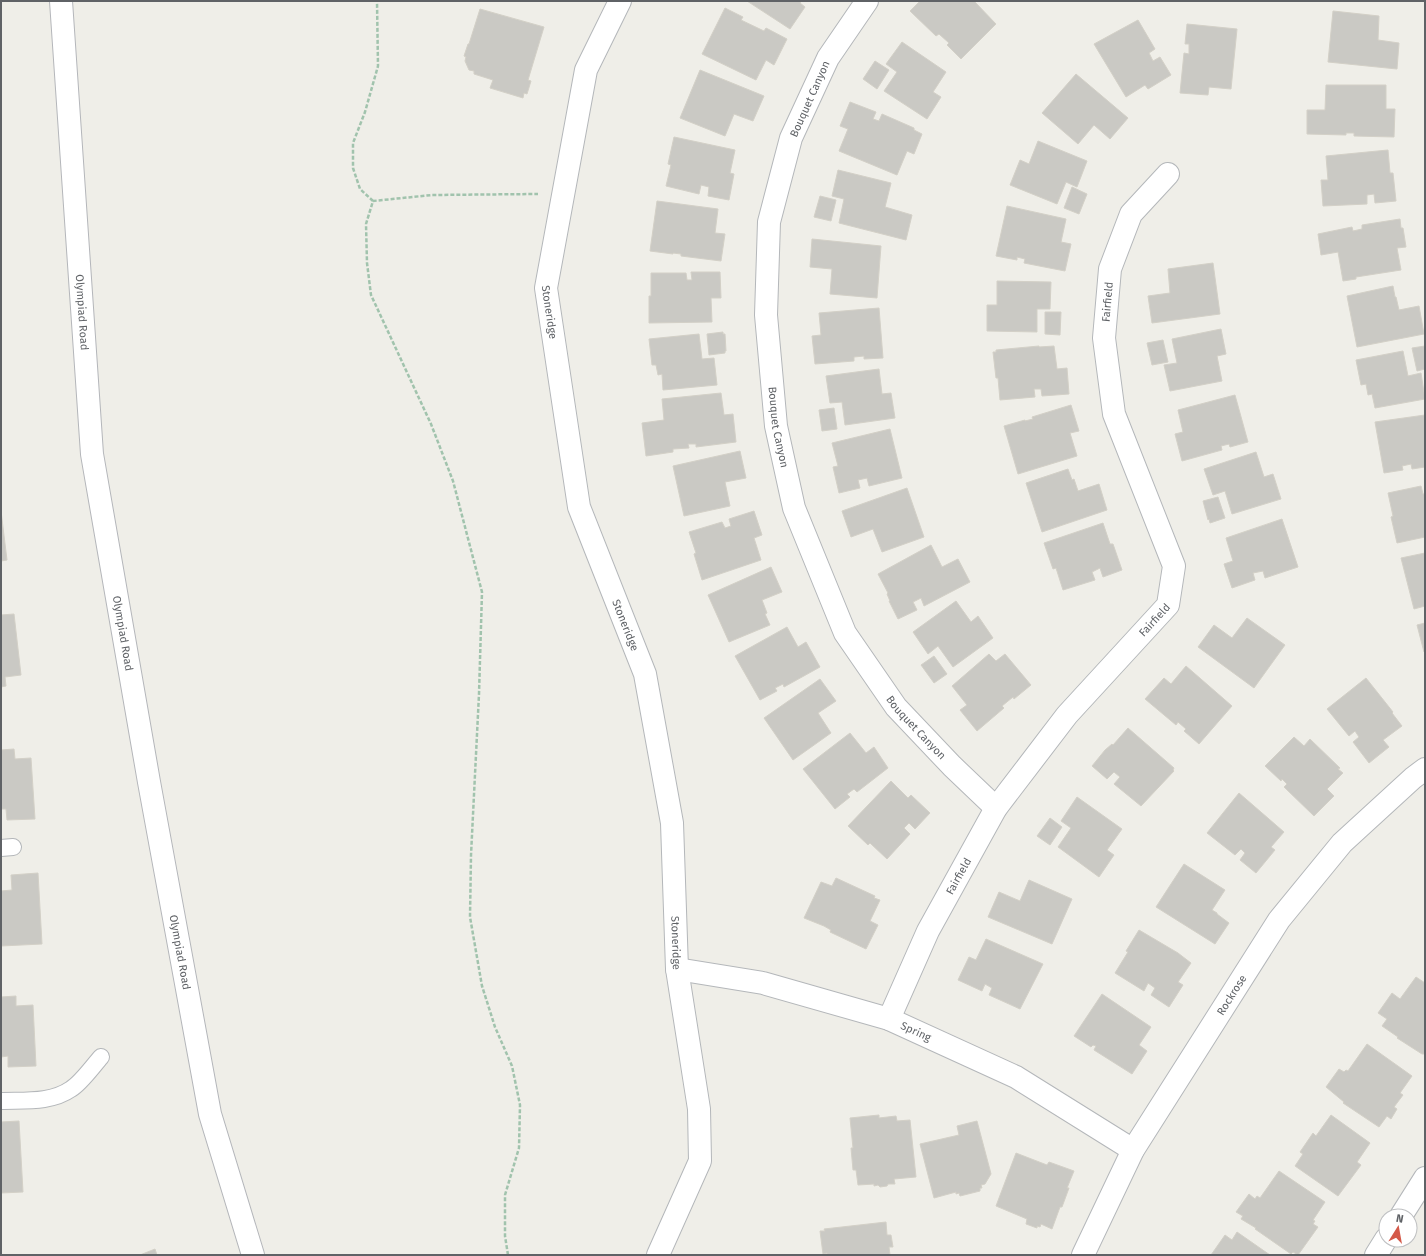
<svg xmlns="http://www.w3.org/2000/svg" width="1426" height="1256" font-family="'Fira Sans',sans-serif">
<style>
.building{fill:#cac9c4;stroke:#d3d0c7}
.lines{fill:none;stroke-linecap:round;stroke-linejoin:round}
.service-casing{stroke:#b4b7ba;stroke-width:18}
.minor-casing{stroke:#b4b7ba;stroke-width:24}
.secondary-casing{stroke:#b4b6ba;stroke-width:24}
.path{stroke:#a1c3ad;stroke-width:2.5;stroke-dasharray:4 2;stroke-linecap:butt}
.service{stroke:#fff;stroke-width:16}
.minor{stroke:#fff;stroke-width:22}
.secondary{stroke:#fff;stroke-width:22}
.labels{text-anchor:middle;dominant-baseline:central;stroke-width:3;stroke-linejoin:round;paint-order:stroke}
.street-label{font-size:11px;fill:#5f6266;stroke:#fff}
</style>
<rect width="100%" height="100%" fill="#efeee8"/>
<!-- building -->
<path class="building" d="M747 1H801L800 3 805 7 790 29Z
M920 1H974L996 24 961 59 947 45 949 43 939 34 936 36 910 11Z
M725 8 743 17 741 20 764 31 766 28 787 39 774 65 766 60 756 80 702 54Z
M480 9 544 27 528 80 531 81 527 94 524 93 523 98 490 88 493 80 474 74V71L469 70 465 61 466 57 464 56 468 44H469Z
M1333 11 1379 16 1378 40 1399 43 1397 69 1328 62Z
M1138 20 1155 49 1149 53 1153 61 1160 57 1171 75 1148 89 1145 85 1126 97 1094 44Z
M1187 24 1237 29 1231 89 1209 87 1208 95 1180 93 1184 53 1189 54V44H1185Z
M902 42 946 72 933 92 941 97 927 119 884 91 897 72 886 64Z
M875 61 889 70 877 89 863 79Z
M700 70 764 96 753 121 734 114 725 136 680 118Z
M1076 74 1128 118 1110 139 1094 125 1078 144 1042 113Z
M1326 85H1386V109H1395L1394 137 1354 136V133H1346V135L1307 134V110H1325Z
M850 102 876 112 873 119 879 121 882 114 914 128V130L922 134 914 154 907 151 897 175 839 151 848 129 840 126Z
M674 137 735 150 730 173 734 174 729 200 708 196 709 187 701 185 699 194 666 186 671 165 668 164Z
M1038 141 1087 161 1077 187 1066 182 1057 204 1010 185 1020 160 1029 164Z
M1388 150 1390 173H1393L1396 201 1375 203 1374 194 1367 195V204L1323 206 1321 180H1328L1326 156Z
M838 170 891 183 885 207 912 215 906 240 839 223 844 199 832 196Z
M1072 187 1087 194 1079 214 1064 208Z
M820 196 836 200 831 221 814 217Z
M657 201 718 209 715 233 725 234 721 261 681 256V254L673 253V254L650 251Z
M1007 206 1066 219 1061 242 1071 244 1065 271 1024 263 1025 259 1017 257V260L996 256Z
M1400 219 1401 228H1403L1406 247 1397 248 1401 270 1356 277V279L1343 281 1338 252 1321 255 1318 234 1352 227 1353 231 1362 229V225Z
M812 239 881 246 877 298 830 294 832 269 810 267Z
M1213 263 1220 314 1152 323 1148 296 1170 293 1168 269Z
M691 272H720L721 298H711L712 322 649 323V296H651V273H686L687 280H692Z
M997 281 1051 282 1050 309H1037V332L987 331V305H997Z
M1393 286 1395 297H1396L1399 310 1419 306 1424 334 1357 347 1347 296Z
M879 308 883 358 864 359V356L854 357V361L815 364 812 336 821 335 819 313Z
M1045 312H1061L1060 335 1045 334Z
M1221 329 1226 354 1217 356 1222 381 1170 391 1164 365 1177 363 1172 339Z
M723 332V334H725L726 351H725V353L709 355 707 334Z
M699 334 702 359 714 358 717 385 663 390 662 374 658 375 656 365H652L649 339Z
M1163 340 1168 362 1152 365 1147 343Z
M1039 346V347L1054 346 1057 369 1067 368 1069 394 1042 396 1041 389H1034L1035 397 1000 400 998 378H996L993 352H996V350Z
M1425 346V369L1417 371 1412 348Z
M1403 351 1408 376 1421 373 1425 399 1375 408 1372 394 1368 395 1366 384 1361 385 1356 360Z
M879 369 882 394 891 393 895 418 845 425 842 402 830 403 826 376Z
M721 393 724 415 733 414 736 442 696 447V444H688L689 448 673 449V452L646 456 642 423 664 420 662 399Z
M1235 395 1248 442 1230 447 1229 444 1221 446 1222 450 1182 461 1175 434 1183 432 1178 410Z
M1071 405 1079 431 1070 433 1077 456 1018 474 1004 426 1025 420V421L1033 419 1032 417Z
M834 408 837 429 822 431 819 410Z
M1425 415V467L1412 469 1411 464 1402 466 1403 470 1384 473 1375 422Z
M890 429 902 478 869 486 867 478 858 480 860 488 839 493 833 467 838 466 832 443Z
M740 451 746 478 725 482 730 506 684 516 673 466Z
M1256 452 1264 477 1273 474 1281 499 1232 514 1225 491 1213 495 1204 469Z
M1068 469 1072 480 1074 479 1078 491 1099 484 1107 510 1042 532 1026 483Z
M1421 486 1423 494H1425V537L1397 543 1391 517 1393 516 1388 493Z
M907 488 924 537 882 552 873 529 851 537 842 511Z
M1218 497 1225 518 1210 523 1209 519 1208 520 1203 501Z
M1 511 7 560 1 561Z
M754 511 762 535 754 538 761 560 702 580 694 554 696 553 689 532 722 522 725 528 731 526 729 519Z
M1282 519 1298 567 1265 578 1263 571 1253 573 1255 580 1232 588 1224 564 1233 561 1226 538Z
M1103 523 1110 544H1113L1122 570 1103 577 1100 568 1092 572 1095 580 1063 590 1056 568 1053 569 1044 543Z
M931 545 942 567 958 559 970 582 924 606 921 598 913 602 917 610 898 619 889 601H890L887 594 888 593 878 574Z
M1425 553V606L1414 609 1401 558Z
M771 567 782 592 762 600 767 613 765 614 770 625 729 642 708 595Z
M956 601 971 622 978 616 993 638 953 667 938 646 928 654 913 632Z
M14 614 21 675 5 677 6 686 1 687V615Z
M1247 618 1285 645 1254 688 1198 647 1214 625 1232 638Z
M1425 623V652H1424L1417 625Z
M787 627 798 647 806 642 820 667 784 687 783 684 775 688 777 691 760 700 735 656Z
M989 654 996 661 1005 654 1031 685 1014 699 1013 697 1002 706 1004 708 977 731 960 710 967 705 952 686Z
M934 656 947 674 934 683 921 665Z
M1186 666 1232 706 1199 744 1184 731 1186 729 1178 722 1176 725 1145 699 1164 678 1171 684Z
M1366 678 1393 712 1392 713 1402 726 1383 740 1389 747 1369 763 1353 742 1359 737 1355 731 1349 736 1327 709Z
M820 679 836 701 818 713 831 733 793 760 764 718Z
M1128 728 1174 768 1173 770 1174 771 1141 806 1114 784 1120 777 1114 772 1107 779 1092 766 1105 750 1112 744 1113 745Z
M850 733 866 753 874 747 888 768 857 792 854 789 847 794 850 797 835 809 803 769Z
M1294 737 1304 746 1310 739 1340 768 1338 769 1343 773 1327 789 1334 796 1314 816 1284 787 1287 784 1282 779 1281 781 1265 766Z
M14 749 15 759 31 758 35 819 7 820 6 809H1V750Z
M891 781 908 798 911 795 930 813 915 829 909 823 904 828 910 834 887 859 870 843 868 845 848 826Z
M1239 793 1284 832 1271 847 1275 850 1256 873 1240 860 1245 853 1241 849 1235 855 1207 833Z
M1077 797 1122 829 1107 850 1114 855 1099 877 1058 847 1071 828 1061 821Z
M1050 818 1062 827 1050 845 1037 836Z
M1184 864 1225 890 1212 910 1217 913V914L1229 923 1215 944 1156 907Z
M38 873 42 944 1 946V891L12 890 11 875Z
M836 878 875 896 874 898 880 900 870 921 878 925 866 949 830 932 831 930 824 926 804 918 821 882 832 886Z
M1029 880 1072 899 1052 944 988 917 999 892 1020 901Z
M1139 930 1178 953 1191 963 1178 982 1183 985 1169 1007 1151 995 1155 988 1148 983 1144 991 1115 973 1128 952 1126 951Z
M986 939 1043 964 1020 1009 989 995 992 988 985 984 982 991 958 980 969 957 976 960Z
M1416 977 1425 983V1054H1422L1397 1038 1398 1037 1382 1026 1387 1019 1378 1013 1392 993 1400 999Z
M1102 994 1151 1027 1139 1045 1147 1051 1132 1074 1094 1050 1096 1046 1093 1045 1091 1047 1074 1036Z
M16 996V1006L33 1005 36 1066 8 1067V1056L1 1057V997Z
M1367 1044 1412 1076 1400 1093 1403 1095 1394 1107 1397 1109 1391 1119 1387 1116 1379 1127 1343 1103 1344 1102 1326 1087 1339 1069 1344 1072 1346 1070 1348 1071Z
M879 1115V1118L896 1116 897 1121 910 1120 916 1177 894 1179 895 1184H888L887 1186 880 1187 878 1185 874 1186V1184L858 1185 856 1170H853L851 1148H853L850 1118Z
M1331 1115 1370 1143 1357 1162 1361 1165 1338 1196 1295 1166 1303 1154 1300 1152 1313 1133 1316 1136Z
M19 1121 23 1192 1 1193V1122Z
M977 1121 990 1170 991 1174 985 1184 981 1185 982 1188H980V1191L960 1196 959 1193 956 1194V1192L934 1198 920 1144 959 1135 957 1126Z
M1016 1153 1047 1165 1049 1162 1074 1171 1067 1188H1069L1062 1207H1060L1052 1229 1041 1224 1040 1227 1037 1226V1228L1026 1224 1027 1219 996 1206Z
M1279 1171 1325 1202 1313 1220 1315 1221 1313 1224 1318 1227 1298 1255 1293 1252 1291 1254 1255 1229 1256 1228 1241 1219 1243 1216 1236 1212 1249 1194 1255 1199 1257 1196 1260 1198Z
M886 1222 887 1235H891L893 1247H889L890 1255H827V1253L823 1254 820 1231H825L824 1229Z
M1237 1232 1270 1255H1211L1225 1235 1232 1240Z
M155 1249 157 1255H140Z"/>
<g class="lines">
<defs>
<path id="service" d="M1 848 13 847
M1 1101C24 1100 51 1103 71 1089 81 1083 93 1066 101 1057"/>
<g id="minor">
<path id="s1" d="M620 1 586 70 546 288 579 507 645 674 672 823 677 969 699 1109 700 1161 658 1255"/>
<path id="s2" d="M867 1 828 58 791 138 769 222 766 315 776 426 794 508 845 633 896 707 952 766 996 808"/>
<path id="s3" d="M677 969 763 983 889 1019 1016 1077 1133 1150"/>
<path id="s4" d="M889 1019 928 931 996 808 1067 715 1168 605 1174 566 1114 414 1104 338 1110 269 1131 214 1168 174"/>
<path d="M1401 1216 1425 1178"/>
<path id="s5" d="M1083 1255 1133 1150 1279 920 1342 843 1413 778 1425 769"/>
<path d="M1376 1255 1386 1239"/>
</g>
<g id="secondary">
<path id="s6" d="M61 1 92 454 149 782 210 1114 253 1255"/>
</g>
</defs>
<!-- service casing -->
<use href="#service" class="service-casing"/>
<!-- minor casing -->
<use href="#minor" class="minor-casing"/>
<!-- secondary casing -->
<use href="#secondary" class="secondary-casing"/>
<!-- path -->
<path class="path" d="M373 201 360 189 353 168V143L365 112 378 66 377 1
M508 1255 505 1236V1195L519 1148 520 1105 512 1066 495 1027 482 986 470 917 471 855 479 694 482 592 453 481 431 424 371 295 367 263 366 224 373 201 432 195 538 194"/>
<!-- service -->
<use href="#service" class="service"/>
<!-- minor -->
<use href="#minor" class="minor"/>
<!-- secondary -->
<use href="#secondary" class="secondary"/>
</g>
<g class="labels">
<!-- street labels -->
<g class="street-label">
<text transform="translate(810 99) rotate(-66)">Bouquet Canyon</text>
<text stroke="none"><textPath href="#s4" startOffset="819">Fairfield</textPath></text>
<text stroke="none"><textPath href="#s6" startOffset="312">Olympiad Road</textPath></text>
<text stroke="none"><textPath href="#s1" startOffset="323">Stoneridge</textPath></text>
<text stroke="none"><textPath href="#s2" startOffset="450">Bouquet Canyon</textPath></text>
<text stroke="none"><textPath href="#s4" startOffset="483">Fairfield</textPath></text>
<text stroke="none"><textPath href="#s1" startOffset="647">Stoneridge</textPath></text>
<text stroke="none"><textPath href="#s6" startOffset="636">Olympiad Road</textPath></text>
<text stroke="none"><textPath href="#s2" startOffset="786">Bouquet Canyon</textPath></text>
<text stroke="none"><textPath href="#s4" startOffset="159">Fairfield</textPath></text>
<text stroke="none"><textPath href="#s1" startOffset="971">Stoneridge</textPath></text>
<text stroke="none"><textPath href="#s6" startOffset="960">Olympiad Road</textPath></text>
<text stroke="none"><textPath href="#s5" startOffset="300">Rockrose</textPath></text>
<text stroke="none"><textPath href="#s3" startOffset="248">Spring</textPath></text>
</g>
</g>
<!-- border -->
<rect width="1426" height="1256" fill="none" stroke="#5f6266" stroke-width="4"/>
<!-- north arrow -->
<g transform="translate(1398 1228) rotate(11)"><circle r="19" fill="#ffffff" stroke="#bfc0c2"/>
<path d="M0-3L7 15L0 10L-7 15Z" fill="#d45949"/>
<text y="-6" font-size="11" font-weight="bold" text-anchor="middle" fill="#5f6266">N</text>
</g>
</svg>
